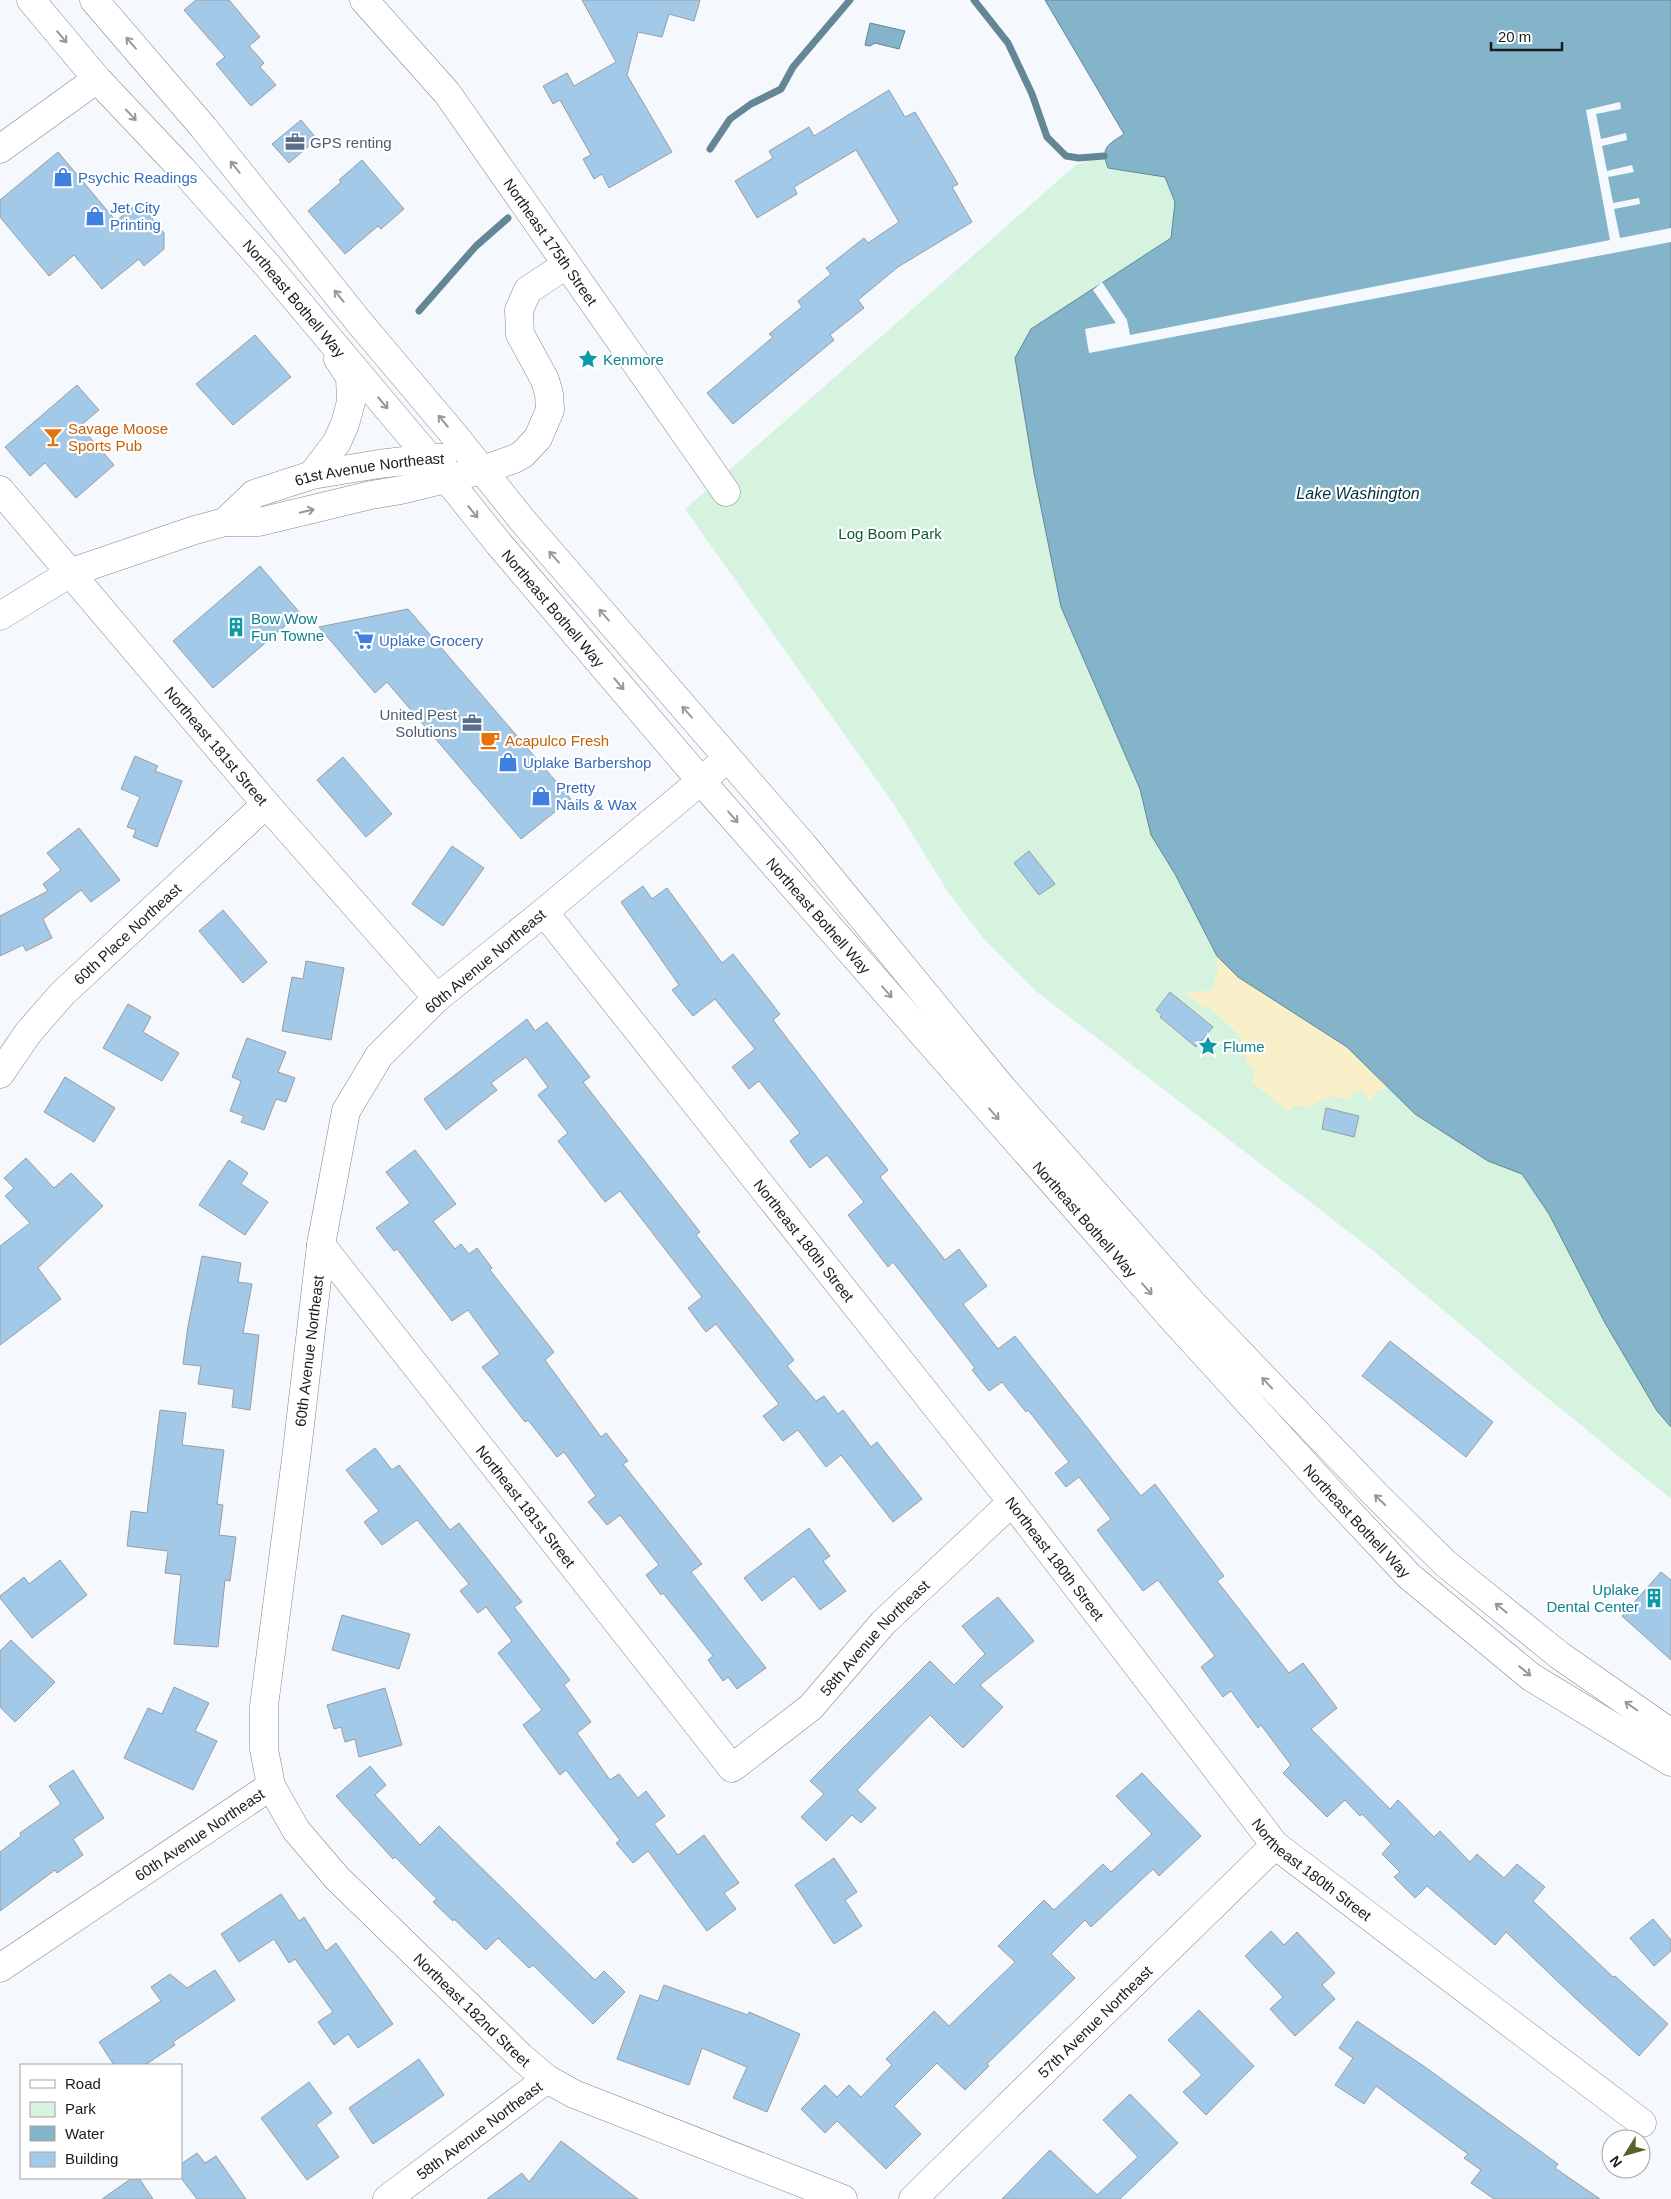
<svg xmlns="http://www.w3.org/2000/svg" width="1671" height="2199" font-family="Helvetica,sans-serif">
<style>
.green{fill:#d6f3e0}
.sand{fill:#f9efc9}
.water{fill:#83b4c9;stroke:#648695}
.pier{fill:#f5f9fd}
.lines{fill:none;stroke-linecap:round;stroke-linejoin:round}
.stream{stroke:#648695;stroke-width:7}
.building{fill:#a3c9e8;stroke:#999da1}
.minor-casing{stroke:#83878b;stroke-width:29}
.major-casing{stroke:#83878b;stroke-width:29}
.minor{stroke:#fff;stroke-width:28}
.major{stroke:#fff;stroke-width:28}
.oneway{stroke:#989899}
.labels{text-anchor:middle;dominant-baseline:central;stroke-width:4.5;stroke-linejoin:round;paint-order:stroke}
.service-label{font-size:15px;fill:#4e5e75;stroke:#fff;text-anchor:start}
.shop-label{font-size:15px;fill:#366cbe;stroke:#fff;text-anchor:start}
.street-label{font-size:15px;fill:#1a1b1d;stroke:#fff}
.culture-label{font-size:15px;fill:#0d838f;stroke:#fff;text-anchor:start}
.food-label{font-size:15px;fill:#c56008;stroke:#fff;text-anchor:start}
.park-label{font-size:15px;fill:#0e5937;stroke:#fff}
.water-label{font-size:16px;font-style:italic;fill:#01303f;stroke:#fff}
</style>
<rect width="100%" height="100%" fill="#f5f9fd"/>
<!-- green -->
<path class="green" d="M1104 156 1108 168 1165 177 1175 202 1172 237 1091 291 1034 473 1061 607 1140 789 1151 835 1175 874 1217 956 1238 977 1488 1161 1522 1174 1549 1214 1605 1323 1657 1411 1671 1427V1499L1528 1382 1371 1249 1037 992 984 939 948 892 895 806 685 509 1076 165Z"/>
<!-- sand -->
<path class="sand" d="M1217 956 1238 977 1347 1047 1388 1088 1377 1091 1370 1101 1362 1090 1352 1093 1350 1099 1338 1098 1337 1095 1321 1100 1309 1108C1301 1104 1296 1105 1288 1111L1253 1083 1254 1072 1246 1061 1240 1036 1208 1006 1205 1008 1185 993 1212 990 1217 973Z"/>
<!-- water -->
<path class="water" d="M1045 0H1671V1427L1657 1411 1605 1323 1549 1214 1522 1174 1488 1161 1415 1114 1347 1047 1238 977 1217 956 1175 874 1151 835 1140 789 1061 607 1034 473 1015 358 1031 329 1171 238 1175 202 1165 177 1108 168C1100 147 1108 145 1124 134Z
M870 23 905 31 899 49 875 43 870 46 865 45Z"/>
<!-- pier -->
<path class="pier" d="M1620 102 1621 109 1596 114 1601 139 1626 133 1627 140 1602 146 1607 171 1632 165 1634 172 1608 177 1613 203 1639 198 1640 204 1614 209 1620 238 1671 228V242L1089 353 1085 329 1116 323 1093 290 1102 282 1127 320 1130 335 1610 240 1586 110Z"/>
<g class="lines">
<!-- stream -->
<path class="stream" d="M974 0 1008 43 1032 94 1047 137 1066 156 1079 158 1104 156
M710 149 730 119 751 104 781 89 793 67 850 0
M419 311 476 246 508 218"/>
</g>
<!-- building -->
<path class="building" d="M196 0H229L260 37 249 46 264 63 260 67 276 85 251 106 216 64 225 57 184 10Z
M582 0H700L694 21 669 14 662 37 638 32 627 75 672 152 609 188 602 174 594 179 583 159 591 155 560 100 553 104 543 86 567 73 574 86 616 62Z
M889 90 905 117 915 112 958 184 952 187 972 222 898 267 858 300 864 308 830 335 834 340 733 424 707 393 773 337 769 334 802 307 798 301 831 274 826 268 864 238 868 243 899 222 856 150 794 187 797 194 757 218 735 181 773 158 769 151 809 127 814 136Z
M301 120 317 139 289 163 272 144Z
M58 152 116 221 139 202 164 233V249L144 266 139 259 102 289 74 255 49 276 0 217V200Z
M362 160 404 209 381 229 378 226 345 254 308 211 341 182 339 180Z
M255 335 291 377 233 425 196 384Z
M77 385 99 410 80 426 114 465 76 498 45 463 30 476 5 447Z
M260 566 300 613 213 688 173 641Z
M408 609 571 799 521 839 387 682 375 693 319 627Z
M135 756 158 766 155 771 182 781 157 847 133 837 136 830 127 827 140 797 121 789Z
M343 757 392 814 366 837 317 780Z
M79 828 120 880 91 902 81 890 43 919 52 938 26 951 23 945 0 956V916L48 891 43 884 61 870 47 853Z
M452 846 484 868 443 926 412 904Z
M1029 851 1055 884 1039 895 1014 863Z
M643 886 652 899 667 888 722 963 733 954 780 1014 773 1020 888 1170 880 1177 945 1260 959 1249 987 1286 963 1304 998 1349 1015 1336 1141 1496 1155 1484 1224 1576 1217 1581 1289 1673 1303 1663 1337 1708 1311 1729 1390 1809 1398 1800 1434 1837 1440 1831 1470 1862 1477 1854 1504 1878 1517 1864 1545 1887 1533 1901 1613 1977 1615 1976 1668 2024 1639 2056 1575 1998 1506 1932 1495 1945 1427 1886 1415 1898 1394 1877 1400 1872 1382 1854 1391 1844 1362 1814 1360 1816 1345 1800 1327 1817 1283 1773 1291 1765 1261 1725 1258 1728 1231 1691 1223 1697 1201 1667 1215 1656 1158 1580 1143 1591 1097 1530 1111 1519 1079 1477 1066 1487 1055 1473 1069 1462 1028 1410 1026 1412 1002 1382 989 1391 972 1370 975 1368 893 1262 888 1267 848 1215 864 1202 827 1155 810 1168 790 1141 800 1133 759 1081 749 1089 732 1067 755 1049 715 999 693 1016 672 990 679 985 621 902Z
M223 910 267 962 243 983 199 931Z
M306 961 344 968 331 1040 282 1031 292 977 303 979Z
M1170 992 1213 1027 1196 1047 1160 1017 1162 1015 1156 1010Z
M128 1004 151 1017 143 1032 179 1053 162 1081 103 1048Z
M527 1019 535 1031 547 1022 590 1077 583 1082 700 1232 696 1235 794 1360 787 1366 816 1401 824 1396 838 1414 843 1410 871 1447 877 1442 922 1499 893 1522 841 1455 826 1467 798 1430 783 1441 763 1416 779 1404 716 1324 706 1332 688 1308 702 1297 620 1191 605 1202 558 1141 568 1133 538 1095 548 1087 526 1057 491 1083 497 1090 446 1130 424 1099Z
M247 1038 286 1052 278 1072 295 1078 286 1102 276 1099 264 1130 241 1122 244 1116 230 1111 241 1081 232 1077Z
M65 1077 115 1108 94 1142 44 1112Z
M1326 1108 1359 1116 1354 1137 1322 1129Z
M415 1150 456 1204 433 1221 455 1249 461 1244 469 1254 477 1248 492 1268 490 1270 554 1352 545 1360 601 1437 606 1433 628 1461 623 1464 702 1564 691 1572 766 1668 737 1689 728 1677 723 1681 708 1660 713 1656 663 1593 661 1595 646 1575 659 1565 620 1515 607 1525 588 1502 596 1496 564 1452 557 1457 528 1420 525 1422 482 1367 500 1354 468 1310 452 1321 397 1249 394 1251 376 1228 410 1203 386 1172Z
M26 1158 54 1188 71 1173 103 1206 38 1268 61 1299 0 1345V1246L30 1223 5 1196 14 1188 4 1178Z
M229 1160 248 1173 241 1184 268 1202 245 1235 199 1205Z
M202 1256 241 1263 238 1282 252 1284 243 1333 259 1335 250 1410 232 1407 234 1389 198 1384 201 1366 183 1364 188 1326Z
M1390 1341 1493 1422 1466 1457 1362 1376Z
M160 1410 186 1413 182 1445 224 1450 217 1504 223 1505 219 1535 236 1537 230 1581 225 1580 218 1647 174 1644 181 1575 165 1573 168 1551 127 1546 131 1511 147 1513Z
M375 1448 392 1470 399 1465 450 1530 459 1523 522 1602 514 1607 570 1680 564 1685 591 1722 577 1733 610 1780 619 1774 638 1798 646 1791 665 1816 654 1824 678 1855 704 1835 739 1883 724 1893 736 1909 707 1931 648 1851 633 1863 616 1843 620 1840 566 1770 560 1775 523 1725 542 1710 498 1653 512 1641 486 1607 478 1613 460 1591 469 1584 417 1520 382 1545 364 1522 379 1511 346 1470Z
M809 1528 830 1556 823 1561 846 1591 820 1610 794 1576 762 1601 744 1578Z
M60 1560 87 1595 32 1638 0 1598V1596L24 1577 29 1584Z
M1661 1572 1671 1580V1660L1622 1616Z
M998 1597 1034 1641 980 1685 1003 1707 963 1748 930 1715 857 1790 876 1808 861 1823 852 1815 826 1841 801 1817 824 1794 810 1781 930 1661 954 1685 985 1654 962 1626Z
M342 1615 410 1634 399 1669 332 1650Z
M11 1640 55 1682 15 1722 0 1707V1651Z
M174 1687 209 1703 195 1731 217 1741 193 1790 124 1758 148 1708 162 1714Z
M385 1688 402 1745 359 1757 355 1739 345 1742 341 1727 334 1729 327 1705Z
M370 1766 386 1785 375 1795 420 1845 439 1826 595 1980 604 1971 625 1992 593 2024 533 1965 529 1968 498 1938 486 1950 454 1919 453 1921 433 1902 437 1899 395 1857 393 1859 336 1796Z
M73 1770 104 1818 73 1839 83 1855 57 1873 55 1870 0 1911V1852L21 1836 20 1833 61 1804 49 1786Z
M1142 1773 1201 1836 1159 1876 1153 1869 1091 1927 1085 1920 1051 1954 1075 1978 987 2064 989 2066 965 2090 937 2063 894 2106 921 2134 886 2169 837 2121 825 2133 801 2109 825 2085 837 2097 849 2085 861 2097 892 2065 886 2059 934 2011 949 2026 1015 1962 998 1946 1044 1900 1054 1910 1103 1864 1111 1872 1152 1834 1116 1796Z
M834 1858 857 1892 845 1900 862 1926 834 1944 795 1885Z
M281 1894 299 1921 304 1917 326 1951 336 1943 393 2024 358 2048 348 2034 334 2045 318 2022 333 2012 295 1959 289 1963 274 1939 239 1962 221 1934Z
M1653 1919 1671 1940V1951L1654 1966 1630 1938Z
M1271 1931 1284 1945 1297 1932 1335 1973 1322 1985 1335 1999 1295 2036 1270 2009 1283 1997 1245 1956Z
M215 1970 235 2000 173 2042 175 2045 145 2065H114L99 2042 161 2001 151 1987 170 1974 187 1988Z
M664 1985 748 2015 749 2012 800 2034 767 2112 733 2098 747 2067 702 2048 689 2085 617 2059 640 1995 658 2001Z
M1199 2010 1254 2066 1206 2115 1183 2092 1202 2075 1168 2040Z
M1357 2021 1425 2067 1558 2164 1555 2168 1600 2199H1494L1471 2183 1481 2170 1464 2158 1468 2154 1376 2086 1364 2104 1335 2085 1353 2058 1339 2048Z
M419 2059 444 2095 373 2144 349 2108Z
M309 2082 332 2113 316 2125 339 2157 307 2180 261 2118Z
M1130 2094 1178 2143 1120 2199H1002L1050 2150 1097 2195 1138 2157 1103 2120Z
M561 2141 638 2199H487L522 2173 529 2182Z
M197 2153 205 2163 216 2156 246 2199H197L181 2178V2164Z
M132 2178H139L153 2199H102Z"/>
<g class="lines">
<defs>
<g id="minor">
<path id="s1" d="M364 0 447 93 726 492"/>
<path d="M0 149 97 79"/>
<path id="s2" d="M0 490 266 804 437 998"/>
<path id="s3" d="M727 759 544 912 437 998 379 1056 346 1111 321 1245 296 1459 264 1706V1749L271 1786 296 1830 337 1878 521 2057 547 2079 574 2094 843 2199"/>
<path id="s4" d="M544 912 1012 1502 1275 1845 1642 2123"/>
<path id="s5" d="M0 1074 28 1033 62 994 266 804"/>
<path id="s6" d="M321 1245 732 1768 811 1707 883 1623 1012 1502"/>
<path id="s7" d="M0 1968 271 1786"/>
<path id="s8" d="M387 2199 547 2079"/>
<path id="s9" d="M913 2199 1275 1845"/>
</g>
<g id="major">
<path id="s10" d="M31 0 97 79 182 169 267 265 447 479 499 544 701 781 1172 1318 1333 1495 1409 1576 1531 1677 1671 1762"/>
<path d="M94 0 203 127 359 322 455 436 523 521 803 845 1003 1089 1192 1303 1375 1494 1445 1563 1559 1655 1671 1733"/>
<path d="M312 475 337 442 345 424 351 402 350 377 338 359"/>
<path id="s11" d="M225 522 254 494 312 475 379 464 429 458H443"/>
<path d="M0 616 72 572 195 530 225 522H259L371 495 401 490 483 470 514 459 523 454 538 438 550 410 549 394 545 380 520 334 519 310 528 290 566 265"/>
</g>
</defs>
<!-- minor casing -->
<use href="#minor" class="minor-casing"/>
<!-- major casing -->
<use href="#major" class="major-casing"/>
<!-- minor -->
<use href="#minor" class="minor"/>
<!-- major -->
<use href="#major" class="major"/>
</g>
<!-- one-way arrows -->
<defs><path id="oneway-shaft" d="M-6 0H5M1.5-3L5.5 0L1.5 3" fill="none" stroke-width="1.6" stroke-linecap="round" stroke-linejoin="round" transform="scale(1.25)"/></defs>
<g class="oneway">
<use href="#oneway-shaft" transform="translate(62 37) rotate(50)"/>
<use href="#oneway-shaft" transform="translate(131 43) rotate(-131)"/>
<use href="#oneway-shaft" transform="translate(131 115) rotate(47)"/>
<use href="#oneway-shaft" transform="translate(235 167) rotate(-129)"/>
<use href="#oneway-shaft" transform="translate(339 296) rotate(-129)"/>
<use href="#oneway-shaft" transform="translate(383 403) rotate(50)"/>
<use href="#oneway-shaft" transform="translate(443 421) rotate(-130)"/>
<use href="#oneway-shaft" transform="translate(307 511) rotate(-14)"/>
<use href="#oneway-shaft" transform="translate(473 512) rotate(51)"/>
<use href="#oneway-shaft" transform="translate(554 557) rotate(-131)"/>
<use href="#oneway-shaft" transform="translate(604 615) rotate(-131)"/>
<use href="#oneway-shaft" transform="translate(619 684) rotate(50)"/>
<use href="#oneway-shaft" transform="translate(687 712) rotate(-131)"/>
<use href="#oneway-shaft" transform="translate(733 817) rotate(49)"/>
<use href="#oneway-shaft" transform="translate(887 992) rotate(49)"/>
<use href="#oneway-shaft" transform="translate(994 1114) rotate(49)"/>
<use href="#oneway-shaft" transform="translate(1147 1289) rotate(49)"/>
<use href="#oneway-shaft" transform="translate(1267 1383) rotate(-133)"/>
<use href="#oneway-shaft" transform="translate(1380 1500) rotate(-136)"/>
<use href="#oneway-shaft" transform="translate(1501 1608) rotate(-141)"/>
<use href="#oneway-shaft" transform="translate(1525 1671) rotate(40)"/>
<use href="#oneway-shaft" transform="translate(1631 1706) rotate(-145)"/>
</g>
<!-- icons -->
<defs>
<symbol id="office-bare" viewBox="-9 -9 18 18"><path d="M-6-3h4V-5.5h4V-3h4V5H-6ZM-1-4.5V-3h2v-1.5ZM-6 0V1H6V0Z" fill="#5c6f8a" stroke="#fff" stroke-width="2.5" paint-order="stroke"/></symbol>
<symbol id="shop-bare" viewBox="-9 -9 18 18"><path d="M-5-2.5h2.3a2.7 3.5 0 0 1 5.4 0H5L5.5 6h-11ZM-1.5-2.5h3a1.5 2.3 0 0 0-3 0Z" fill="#3f7fe0" stroke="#fff" stroke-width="2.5" paint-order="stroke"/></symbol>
<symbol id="sight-bare" viewBox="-9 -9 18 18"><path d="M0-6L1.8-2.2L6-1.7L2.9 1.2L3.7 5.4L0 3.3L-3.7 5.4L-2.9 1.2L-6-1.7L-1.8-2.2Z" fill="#0f9aa8" stroke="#fff" stroke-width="2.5" paint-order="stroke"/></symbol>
<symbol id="bar-bare" viewBox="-9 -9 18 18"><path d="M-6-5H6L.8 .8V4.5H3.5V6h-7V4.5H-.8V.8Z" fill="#e8710a" stroke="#fff" stroke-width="2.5" paint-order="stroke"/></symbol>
<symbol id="building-bare" viewBox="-9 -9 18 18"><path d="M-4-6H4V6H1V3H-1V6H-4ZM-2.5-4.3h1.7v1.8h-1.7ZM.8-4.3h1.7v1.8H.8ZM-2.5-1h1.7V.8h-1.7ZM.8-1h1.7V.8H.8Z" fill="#0f9aa8" stroke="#fff" stroke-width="2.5" paint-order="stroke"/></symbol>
<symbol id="supermarket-bare" viewBox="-9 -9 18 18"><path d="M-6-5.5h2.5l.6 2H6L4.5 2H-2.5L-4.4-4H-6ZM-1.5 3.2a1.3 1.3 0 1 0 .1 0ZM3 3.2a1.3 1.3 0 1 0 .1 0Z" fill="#3f7fe0" stroke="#fff" stroke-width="2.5" paint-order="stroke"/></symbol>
<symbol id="cafe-bare" viewBox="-9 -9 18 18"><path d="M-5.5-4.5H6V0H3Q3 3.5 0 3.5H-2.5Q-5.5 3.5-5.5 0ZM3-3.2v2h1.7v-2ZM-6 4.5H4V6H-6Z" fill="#e8710a" stroke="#fff" stroke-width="2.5" paint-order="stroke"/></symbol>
</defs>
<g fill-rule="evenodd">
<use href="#office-bare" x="281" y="128" width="28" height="28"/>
<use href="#shop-bare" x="49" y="163" width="28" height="28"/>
<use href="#shop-bare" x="81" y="202" width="28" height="28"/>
<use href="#sight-bare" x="574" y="345" width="28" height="28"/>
<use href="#bar-bare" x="39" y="423" width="28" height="28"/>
<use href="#building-bare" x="222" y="613" width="28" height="28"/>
<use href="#supermarket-bare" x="350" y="626" width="28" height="28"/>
<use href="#office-bare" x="458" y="709" width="28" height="28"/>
<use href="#cafe-bare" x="476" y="726" width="28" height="28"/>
<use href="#shop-bare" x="494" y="748" width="28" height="28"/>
<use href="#shop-bare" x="527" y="782" width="28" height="28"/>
<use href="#sight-bare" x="1194" y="1032" width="28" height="28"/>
<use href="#building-bare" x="1640" y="1584" width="28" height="28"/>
</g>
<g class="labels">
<!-- service labels -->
<g class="service-label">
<text x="310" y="142">GPS renting</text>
<text x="457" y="714" text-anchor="end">United Pest<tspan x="457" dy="17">Solutions</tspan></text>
</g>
<!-- shop labels -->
<g class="shop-label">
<text x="78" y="177">Psychic Readings</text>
<text x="110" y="207">Jet City<tspan x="110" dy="17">Printing</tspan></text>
<text x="379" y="640">Uplake Grocery</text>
<text x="523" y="762">Uplake Barbershop</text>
<text x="556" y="787">Pretty<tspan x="556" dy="17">Nails &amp; Wax</tspan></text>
</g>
<!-- street labels -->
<g class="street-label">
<text stroke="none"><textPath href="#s1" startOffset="306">Northeast 175th Street</textPath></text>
<text stroke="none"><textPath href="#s10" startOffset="398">Northeast Bothell Way</textPath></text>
<text stroke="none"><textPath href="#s11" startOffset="159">61st Avenue Northeast</textPath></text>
<text stroke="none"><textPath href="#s10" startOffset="802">Northeast Bothell Way</textPath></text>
<text stroke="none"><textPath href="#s2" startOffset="335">Northeast 181st Street</textPath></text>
<text stroke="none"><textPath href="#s10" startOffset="1208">Northeast Bothell Way</textPath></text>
<text stroke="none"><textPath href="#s5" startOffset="190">60th Place Northeast</textPath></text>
<text transform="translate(485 961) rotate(-40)">60th Avenue Northeast</text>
<text stroke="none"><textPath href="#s10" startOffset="1612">Northeast Bothell Way</textPath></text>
<text stroke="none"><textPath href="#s4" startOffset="419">Northeast 180th Street</textPath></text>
<text transform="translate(309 1351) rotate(-83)">60th Avenue Northeast</text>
<text stroke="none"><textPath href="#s6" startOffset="332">Northeast 181st Street</textPath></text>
<text stroke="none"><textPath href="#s10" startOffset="2018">Northeast Bothell Way</textPath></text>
<text stroke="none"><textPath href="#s4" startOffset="824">Northeast 180th Street</textPath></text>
<text stroke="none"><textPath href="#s6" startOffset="859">58th Avenue Northeast</textPath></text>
<text stroke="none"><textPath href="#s7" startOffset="240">60th Avenue Northeast</textPath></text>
<text stroke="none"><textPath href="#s4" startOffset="1229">Northeast 180th Street</textPath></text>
<text stroke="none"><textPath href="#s3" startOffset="1506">Northeast 182nd Street</textPath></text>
<text stroke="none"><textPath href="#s9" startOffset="254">57th Avenue Northeast</textPath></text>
<text stroke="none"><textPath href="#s8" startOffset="115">58th Avenue Northeast</textPath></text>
</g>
<!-- culture labels -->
<g class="culture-label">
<text x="603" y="359">Kenmore</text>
<text x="251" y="618">Bow Wow<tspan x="251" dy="17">Fun Towne</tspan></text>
<text x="1223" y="1046">Flume</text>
<text x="1639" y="1589" text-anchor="end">Uplake<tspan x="1639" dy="17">Dental Center</tspan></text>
</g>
<!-- food labels -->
<g class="food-label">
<text x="68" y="428">Savage Moose<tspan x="68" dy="17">Sports Pub</tspan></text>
<text x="505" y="740">Acapulco Fresh</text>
</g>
<!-- park labels -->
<g class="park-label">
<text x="890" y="533">Log Boom Park</text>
</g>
<!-- water labels -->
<g class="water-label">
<text x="1358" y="493">Lake Washington</text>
</g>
</g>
<!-- legend -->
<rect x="20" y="2064" width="162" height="115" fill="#ffffff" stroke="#a3a4a5"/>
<rect x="30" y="2080" width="25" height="8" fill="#ffffff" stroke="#a3a4a5"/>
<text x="65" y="2089" font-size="15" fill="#1a1b1d">Road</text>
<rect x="30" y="2102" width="25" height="15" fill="#d6f3e0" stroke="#a3a4a5"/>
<text x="65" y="2114" font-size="15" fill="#1a1b1d">Park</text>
<rect x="30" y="2126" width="25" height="15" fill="#83b4c9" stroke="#a3a4a5"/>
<text x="65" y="2139" font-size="15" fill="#1a1b1d">Water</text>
<rect x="30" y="2152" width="25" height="15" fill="#a3c9e8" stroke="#a3a4a5"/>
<text x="65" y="2164" font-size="15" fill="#1a1b1d">Building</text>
<!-- north arrow -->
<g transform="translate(1626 2154) rotate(233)"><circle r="24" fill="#ffffff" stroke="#a3a4a5"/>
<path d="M0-4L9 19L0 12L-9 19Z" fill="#5c5f2d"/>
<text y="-8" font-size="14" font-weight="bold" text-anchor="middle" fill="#1a1b1d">N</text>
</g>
<!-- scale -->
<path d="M1491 42v8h71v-8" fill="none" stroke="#1a1b1d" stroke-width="2.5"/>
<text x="1498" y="42" font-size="15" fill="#1a1b1d" stroke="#ffffff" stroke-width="4" paint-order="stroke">20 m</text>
</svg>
